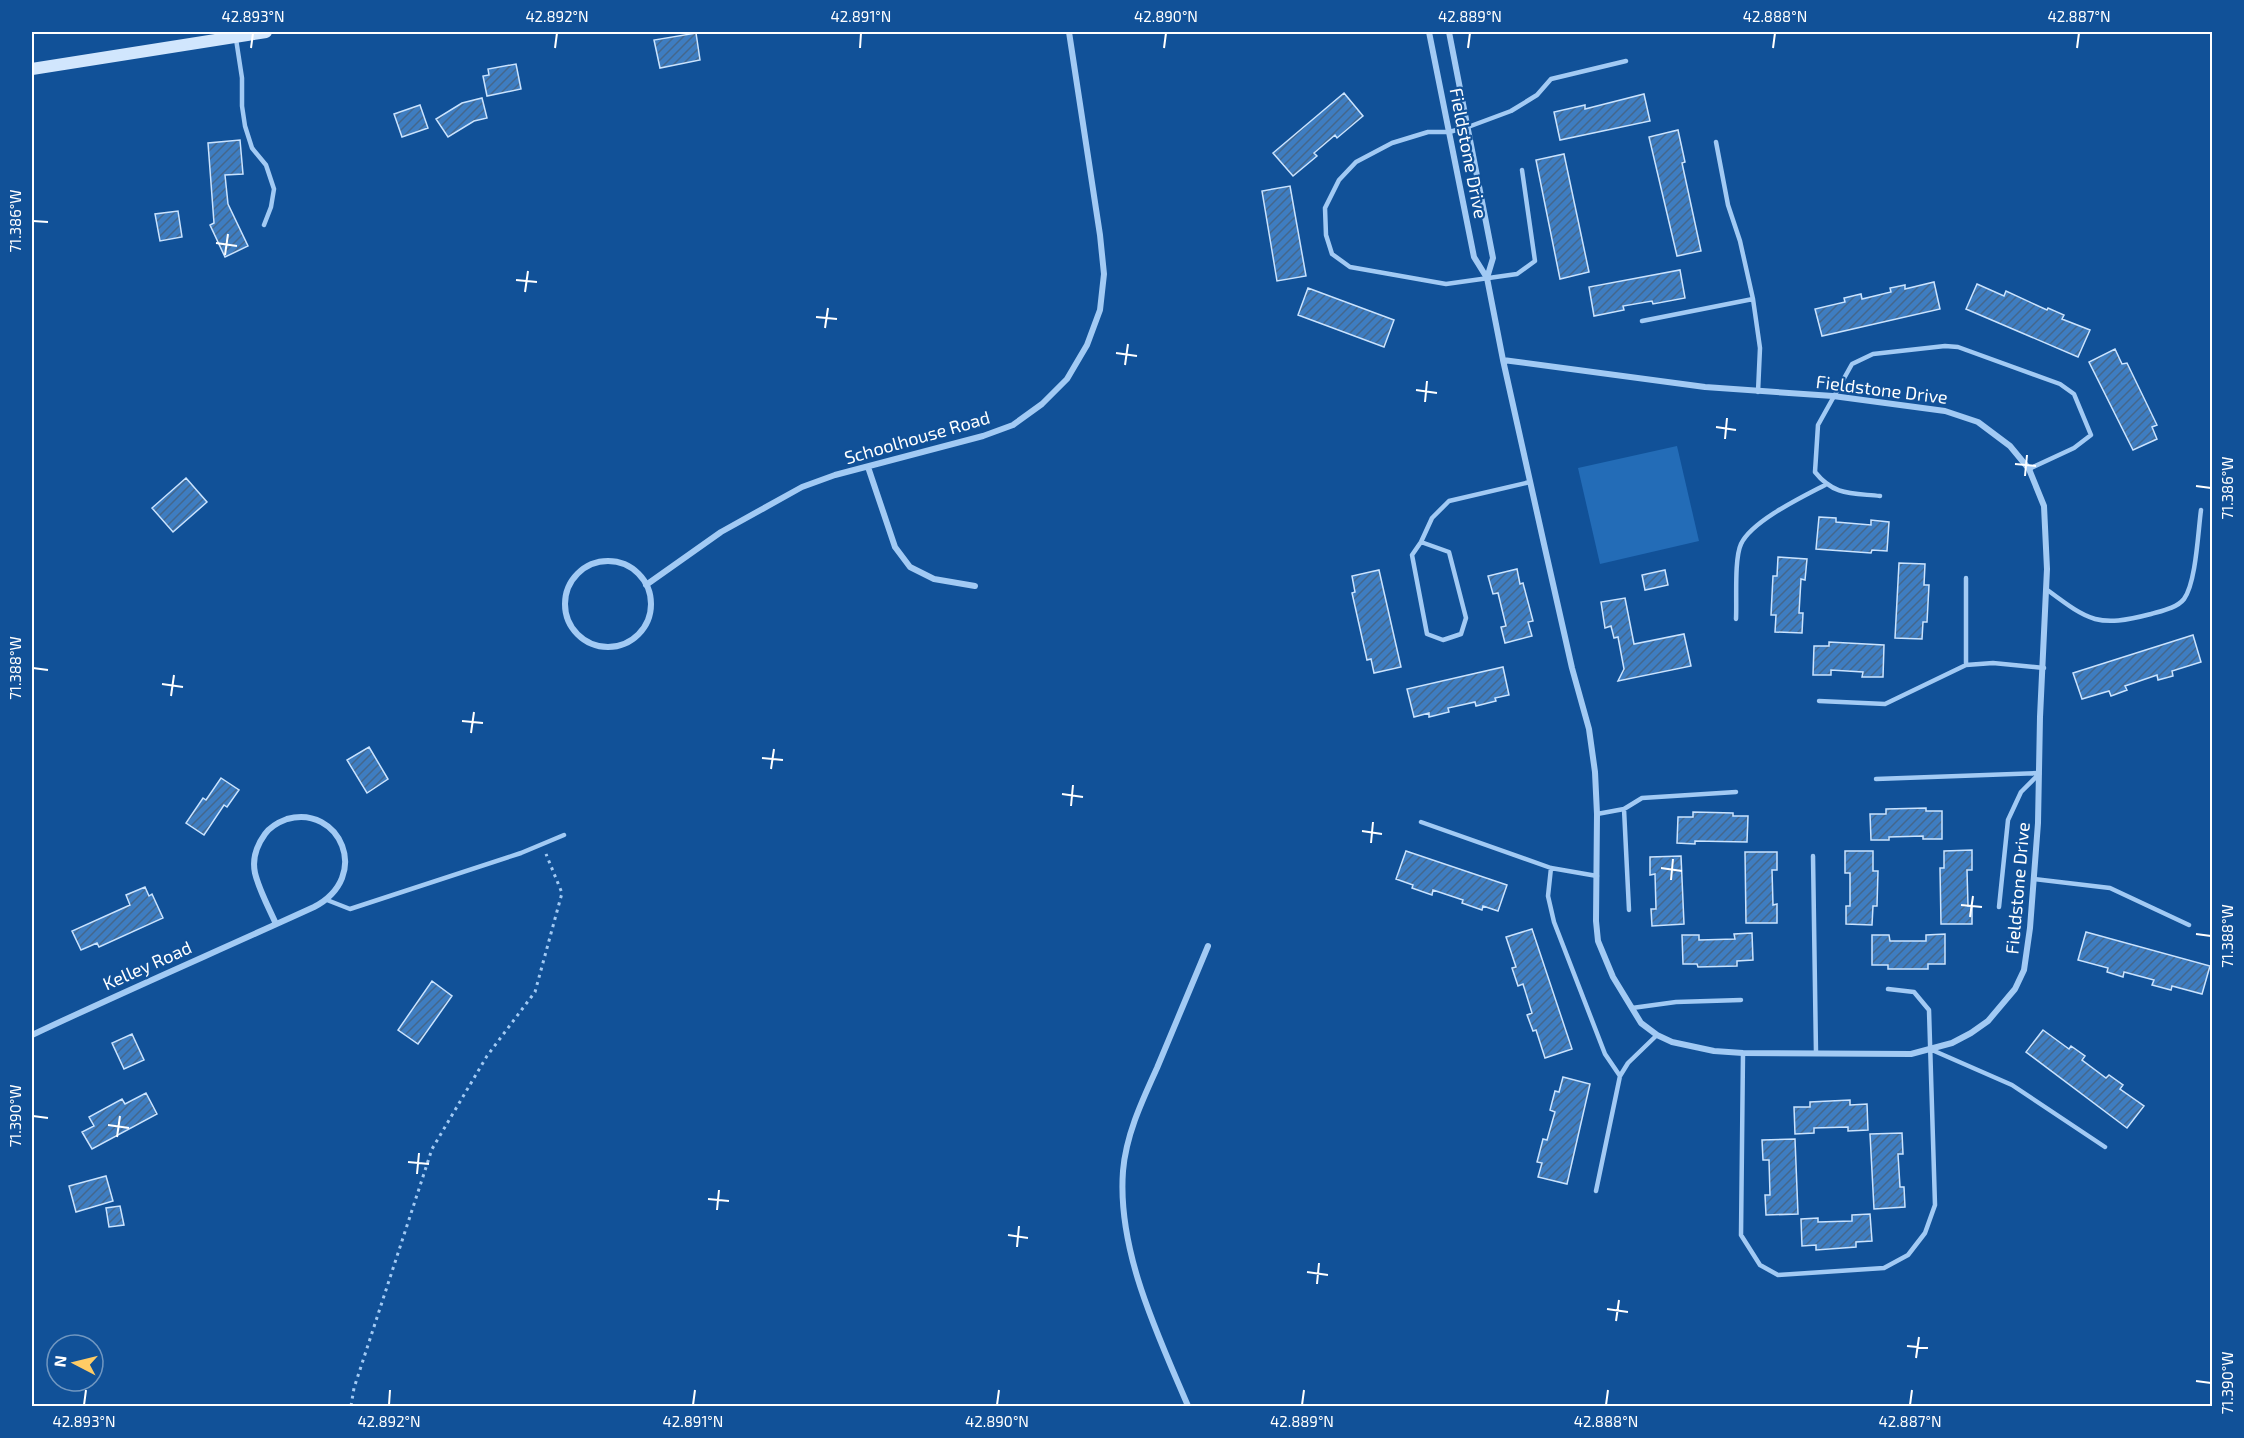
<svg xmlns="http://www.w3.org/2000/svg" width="2244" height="1438" font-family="'Exo 2',sans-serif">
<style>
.green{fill:#236cb7}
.building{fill:url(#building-hatch);stroke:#cae3fe;stroke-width:1.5}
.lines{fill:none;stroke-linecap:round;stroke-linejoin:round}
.path{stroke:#a2caf4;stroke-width:3;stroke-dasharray:3 4.5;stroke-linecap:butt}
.lane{stroke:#a2caf4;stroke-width:4.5}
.street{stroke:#a2caf4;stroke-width:6}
.secondary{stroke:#d1e6fd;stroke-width:12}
.ticks{fill:none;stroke:#fff;stroke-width:2}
.labels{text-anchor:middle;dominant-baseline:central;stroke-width:4.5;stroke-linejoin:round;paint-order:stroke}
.street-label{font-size:18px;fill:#fff;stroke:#115198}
.neatline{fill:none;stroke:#fff;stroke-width:2}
.ticks-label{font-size:15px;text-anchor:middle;fill:#fff}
</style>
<defs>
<pattern id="building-hatch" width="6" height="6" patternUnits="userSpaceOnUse" patternTransform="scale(1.5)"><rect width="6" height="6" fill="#3e7dc1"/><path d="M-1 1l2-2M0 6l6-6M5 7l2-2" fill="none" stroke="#44678c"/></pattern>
</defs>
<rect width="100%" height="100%" fill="#115198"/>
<!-- green -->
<path class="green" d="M1677 446 1699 541 1600 564 1578 468Z"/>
<!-- building -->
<path class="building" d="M696 33 700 60 660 68 654 40Z
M516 64 521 89 487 96 483 76 489 75 488 69Z
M1344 93 1363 116 1337 138 1335 135 1314 153 1317 156 1293 176 1273 153Z
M1644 94 1650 121 1560 140 1554 112 1585 105V109Z
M482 98 487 118 474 121 448 137 436 119 462 103Z
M420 105 428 128 402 137 394 114Z
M1678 130 1685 162 1682 163 1701 251 1677 256 1649 137Z
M240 140 243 174 225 175 228 204 248 246 225 257 210 225 214 223 208 143Z
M1564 154 1589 272 1560 279 1536 160Z
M1290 186 1306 276 1277 281 1262 191Z
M178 211 182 237 160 241 155 214Z
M1680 270 1685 298 1653 304 1652 301 1623 306 1624 310 1594 316 1589 287Z
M1934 282 1940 309 1822 336 1815 309 1845 302 1844 298 1861 294 1862 299 1891 292 1890 288 1905 285V289Z
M1977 284 2004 296 2006 291 2047 310 2048 308 2064 315 2062 319 2090 330 2078 357 1966 309Z
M1308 288 1394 320 1384 347 1298 315Z
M2115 349 2122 364 2127 363 2157 425 2152 427 2157 439 2133 450 2089 362Z
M186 478 207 502 173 532 152 508Z
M1819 517 1836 518V522L1871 525V520L1889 522 1887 551 1872 550 1871 553 1816 549Z
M1778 557 1807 559 1805 580 1801 579 1799 613H1803L1802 633 1775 632 1776 615H1771L1773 576H1777Z
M1899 563 1925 564 1924 585H1929L1927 622H1923L1922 639 1895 638Z
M1517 569 1520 584 1523 583 1533 621 1528 622 1532 636 1505 643 1501 627 1506 626 1498 593 1493 594 1488 576Z
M1379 570 1401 667 1374 673 1371 659 1367 660 1352 593 1355 592 1352 576Z
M1665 570 1668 585 1645 590 1642 575Z
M1625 598 1634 644 1684 634 1691 666 1618 681 1624 669 1618 637 1614 638 1611 626 1605 628 1601 602Z
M2193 635 2201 662 2172 671 2173 676 2158 680 2157 675 2125 686 2127 690 2111 696 2109 691 2082 699 2073 673Z
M1829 642 1884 645 1883 677H1862L1863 672 1831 670V675H1813L1814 646H1829Z
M1503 667 1509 695 1495 698 1496 701 1476 706 1475 702 1448 708 1449 712 1429 717V713L1414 717 1407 689Z
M369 747 388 779 367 793 347 760Z
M221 778 239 790 227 807 224 805 204 835 186 823 203 798 206 800Z
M1926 808V811H1942V839H1923V836L1889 837V840H1871L1870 814H1886V809Z
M1693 812 1733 813V816H1748L1747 842 1695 841V844L1677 843 1678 817H1693Z
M1972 850V870H1967L1968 906H1972V924H1941L1940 868H1944V851Z
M1406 851 1507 885 1498 911 1483 906 1482 910 1462 903 1463 900 1433 890 1432 895 1412 888 1413 885 1396 879Z
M1845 851H1873V871H1878L1877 906H1873L1872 925 1846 924V906H1850V873H1845Z
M1745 852H1777V870H1772L1773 905 1777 904V923H1746Z
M1681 856 1684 924 1652 926 1651 909H1656L1655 874 1650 875V857Z
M145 887 149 896 152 894 163 918 99 947 97 943 81 950 72 931 130 905 126 895Z
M1532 929 1572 1049 1545 1058 1536 1030 1533 1031 1527 1015 1532 1013 1523 984 1518 986 1512 968 1516 967 1506 937Z
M2086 932 2210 966 2202 994 2172 986 2171 990 2152 985 2154 980 2124 972 2123 977 2107 972 2108 968 2078 960Z
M1752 933 1753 960 1737 961V966L1698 967 1697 964H1683L1682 935H1699V940L1735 939 1734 934Z
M1945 934V964H1928V969H1888V965H1872V935H1889L1890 941H1926V935Z
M432 981 452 996 418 1044 398 1030Z
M2043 1030 2069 1049 2071 1046 2085 1056 2082 1060 2106 1078 2109 1075 2123 1085 2120 1089 2144 1106 2127 1128 2026 1052Z
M132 1034 144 1060 124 1069 112 1043Z
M1563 1077 1590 1084 1567 1184 1538 1177 1542 1163 1537 1162 1543 1139 1547 1140 1555 1112 1550 1110 1555 1091 1559 1092Z
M146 1093 157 1114 92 1149 82 1132 94 1126 89 1117 122 1099 125 1104Z
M1850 1100V1105L1867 1104 1868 1130 1848 1131V1127L1814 1128V1133L1795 1134 1794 1107H1810V1102Z
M1902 1133 1903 1154H1898L1900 1187H1904L1905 1207 1874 1209 1870 1134Z
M1795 1139 1798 1214 1766 1215 1765 1195H1770L1769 1160H1763L1762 1140Z
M106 1176 113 1201 76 1212 69 1186Z
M120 1206 124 1225 109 1227 106 1208Z
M1870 1214 1872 1241 1856 1242V1247L1816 1250V1245L1802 1246 1801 1219 1818 1218V1222L1852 1221V1215Z"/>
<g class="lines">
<!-- path -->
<path class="path" d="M351 1406 354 1388 432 1149 487 1056 535 992 562 893 546 854"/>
<!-- lane -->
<path class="lane" d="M236 39 242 78V106L245 126 252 148 266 165 274 189 271 207 264 225
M1716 142 1728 205 1740 241 1753 299 1760 348 1758 392
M1522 170 1535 261 1517 274 1446 284 1350 267 1332 254 1326 235 1325 208 1339 180 1356 162 1392 143 1428 132H1449L1468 127 1511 111 1537 95 1551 79 1626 61
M1642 321 1753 299
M1880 496C1852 493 1834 496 1815 472L1818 425 1852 364 1873 354 1945 346 1958 347 2060 384 2074 394 2091 435 2074 448 2029 469
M1421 542 1449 552 1466 618 1461 634 1443 640 1427 634 1412 555 1421 542 1432 518 1449 501 1530 482
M1966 578V665
M2046 589C2089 621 2097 628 2151 614 2161 611 2177 608 2184 599 2196 583 2198 532 2201 510
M1736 619C1737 601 1734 559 1741 544 1752 521 1802 497 1825 485
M1819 701 1885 704 1966 665 1993 663 2044 668
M1876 779 2039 773
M1624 809 1629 910
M1597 814 1624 809 1642 798 1736 792
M1421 822 1551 868 1597 876
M1813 856 1816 1053
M1551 868 1548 896 1554 922 1605 1054 1620 1076
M2034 879 2110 888 2189 925
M327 900 350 909 521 853 564 835
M1999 907 2008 820 2021 792 2039 774
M1632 1008 1676 1002 1741 1000
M1932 1050 2012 1085 2105 1147
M1743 1053 1741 1235 1760 1265 1778 1275 1884 1268 1908 1255 1925 1233 1935 1205 1929 1010 1914 992 1888 989
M1596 1191 1620 1076 1628 1063 1657 1035"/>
<!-- street -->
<path class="street" d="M1429 32 1474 257 1487 278 1503 360 1544 544 1572 668 1589 729 1595 772 1597 814 1596 921 1598 941 1613 977 1641 1023 1657 1035 1672 1042 1714 1051 1743 1053 1911 1054 1952 1043 1971 1033 1988 1021 2015 989 2024 970 2030 928 2038 823 2040 717 2047 569 2044 506 2029 469 2010 446 1978 422 1945 411 1833 396 1705 387 1503 360
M1449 32 1493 258 1487 278
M868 467 895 547 910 567 934 579 975 586
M565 604a43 43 0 1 1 86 0a43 43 0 1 1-86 0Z
M646 585 721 532 802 487 835 475 983 436 1013 425 1042 404 1067 379 1087 345 1100 310 1104 274 1100 235 1069 32
M32 1035C125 991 220 950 314 907 373 876 339 804 287 819 279 822 270 827 265 834 257 845 252 859 255 873 259 890 269 908 276 924
M1188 1406C1158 1335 1117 1251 1123 1171 1126 1135 1142 1101 1157 1068 1174 1027 1191 987 1208 946"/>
<!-- secondary -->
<path class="secondary" d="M32 69 266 32"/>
</g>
<!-- ticks -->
<path class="ticks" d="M251 48 253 33M555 48 557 33M860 48 861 33M1164 48 1166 33M1468 48 1470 33M1773 48 1775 33M2077 48 2079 33M33 221 48 222M216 243 237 246M225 255 228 234M516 280 537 282M525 292 528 271M816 317 837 319M825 328 828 308M1116 353 1137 356M1125 365 1128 344M1416 390 1437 393M1425 402 1427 381M1716 427 1736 430M1725 439 1727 418M2015 464 2036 466M2025 476 2027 455M2196 486 2211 488M33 668 48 670M162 684 183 687M171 696 174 675M462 721 483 723M471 733 474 712M762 758 783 760M771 769 774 749M1062 794 1083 797M1071 806 1073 785M1362 831 1382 834M1371 843 1373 822M1661 868 1682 871M1671 880 1673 859M1961 905 1982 907M1970 917 1973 896M2196 934 2211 936M33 1116 48 1118M108 1125 129 1128M117 1137 120 1116M408 1162 429 1164M417 1174 419 1153M708 1199 729 1201M717 1210 719 1190M1008 1235 1028 1238M1017 1247 1019 1226M1307 1272 1328 1275M1317 1284 1319 1263M1607 1309 1628 1312M1616 1321 1619 1300M1907 1346 1928 1348M1916 1358 1919 1337M2196 1381 2211 1383M84 1405 86 1390M389 1405 390 1390M693 1405 695 1390M997 1405 999 1390M1302 1405 1304 1390M1606 1405 1608 1390M1910 1405 1912 1390"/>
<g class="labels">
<!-- street labels -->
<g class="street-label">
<text transform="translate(1469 153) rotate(79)">Fieldstone Drive</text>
<text transform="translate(1882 389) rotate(7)">Fieldstone Drive</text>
<text transform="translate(917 437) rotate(-16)">Schoolhouse Road</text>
<text transform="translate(2017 888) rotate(-85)">Fieldstone Drive</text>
<text transform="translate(147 965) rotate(-24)">Kelley Road</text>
</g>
</g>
<!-- border -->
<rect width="2244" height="1438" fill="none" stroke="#115198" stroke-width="66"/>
<!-- north arrow -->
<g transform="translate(75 1363) rotate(277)"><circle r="28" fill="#115198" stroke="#7097c1" stroke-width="1.5"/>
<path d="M0-4.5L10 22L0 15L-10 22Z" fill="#ffcc65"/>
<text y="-9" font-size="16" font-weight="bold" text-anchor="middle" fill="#ffffff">N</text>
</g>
<rect x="33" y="33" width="2178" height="1372" class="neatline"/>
<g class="ticks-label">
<text x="253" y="22">42.893°N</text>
<text x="557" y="22">42.892°N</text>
<text x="861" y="22">42.891°N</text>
<text x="1166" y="22">42.890°N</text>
<text x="1470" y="22">42.889°N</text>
<text x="1775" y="22">42.888°N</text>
<text x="2079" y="22">42.887°N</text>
<text transform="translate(16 221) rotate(-90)" y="5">71.386°W</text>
<text transform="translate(2228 488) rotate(-90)" y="5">71.386°W</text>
<text transform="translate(16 668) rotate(-90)" y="5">71.388°W</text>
<text transform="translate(2228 936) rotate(-90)" y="5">71.388°W</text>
<text transform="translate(16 1116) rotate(-90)" y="5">71.390°W</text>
<text transform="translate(2228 1383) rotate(-90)" y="5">71.390°W</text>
<text x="84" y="1427">42.893°N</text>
<text x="389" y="1427">42.892°N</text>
<text x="693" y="1427">42.891°N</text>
<text x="997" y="1427">42.890°N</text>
<text x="1302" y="1427">42.889°N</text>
<text x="1606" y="1427">42.888°N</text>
<text x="1910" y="1427">42.887°N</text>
</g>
</svg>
